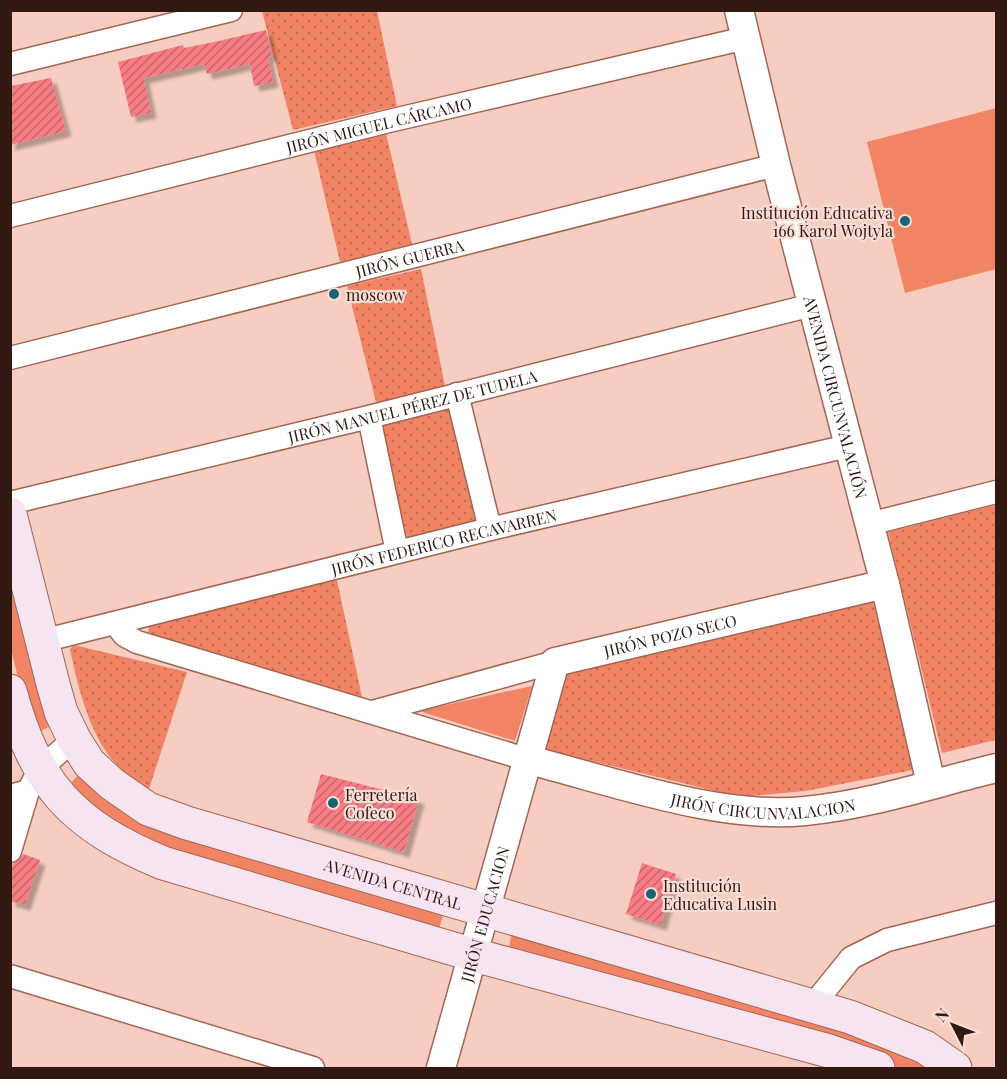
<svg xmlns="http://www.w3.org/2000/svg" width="1007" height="1079" font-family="'Playfair Display',serif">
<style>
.grass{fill:#f18464}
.park{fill:url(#park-dots)}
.building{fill:url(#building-hatch);filter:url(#shadow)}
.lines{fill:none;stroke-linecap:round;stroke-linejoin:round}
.minor-casing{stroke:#a36654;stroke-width:25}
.tertiary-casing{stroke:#a36654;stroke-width:31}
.secondary-casing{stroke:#a36654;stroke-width:35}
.minor{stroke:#fff;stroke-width:22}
.tertiary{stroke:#fff;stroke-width:28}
.secondary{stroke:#f6e4f1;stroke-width:33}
.poi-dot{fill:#1d6273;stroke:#f9ddd5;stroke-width:2}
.labels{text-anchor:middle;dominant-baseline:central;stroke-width:4.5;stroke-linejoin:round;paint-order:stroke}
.street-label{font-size:16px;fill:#311912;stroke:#f9ddd5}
.poi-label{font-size:16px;fill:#311912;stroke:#f9ddd5;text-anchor:start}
</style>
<defs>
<pattern id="park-dots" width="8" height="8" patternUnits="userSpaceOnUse" patternTransform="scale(1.5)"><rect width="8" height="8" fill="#f18464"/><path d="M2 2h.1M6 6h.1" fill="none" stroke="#c46b51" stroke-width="1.8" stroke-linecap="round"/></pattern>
<pattern id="building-hatch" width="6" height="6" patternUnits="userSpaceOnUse" patternTransform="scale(1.5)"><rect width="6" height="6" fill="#f77c84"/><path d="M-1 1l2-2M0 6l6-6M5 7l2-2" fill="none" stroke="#c9656b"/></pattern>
<filter id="shadow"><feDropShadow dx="5.5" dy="5.5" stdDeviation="1.5" flood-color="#0004"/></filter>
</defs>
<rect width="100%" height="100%" fill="#f6cdc0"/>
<!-- grass -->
<path class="grass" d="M996 108V269L905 293 867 142Z
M10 567 52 725 41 731 22 694 11 649Z
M532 686 515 741 419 711Z
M83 770 444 910 438 934 152 852 64 790Z
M512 932 858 1032 934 1068H893L508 953Z"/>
<!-- park -->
<path class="park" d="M262 11H377L397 106 293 130Z
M385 129 412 244 340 262 313 146Z
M421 269 445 386 377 406 347 286Z
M454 403 483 519 407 538 379 424Z
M996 505V740L942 753 888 532Z
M337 580 362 697 154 640 148 633 149 626Z
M871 594 918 769 806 791 740 797 538 748 563 670Z
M74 645 187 672 148 792C133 779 116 767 105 750 86 720 77 683 70 649Z"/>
<!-- building -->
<path class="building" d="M266 30 272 56 268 57 273 82 254 86 250 64 207 74 204 64 144 78 151 113 131 117 118 62 183 45 184 48 219 41Z
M51 78 66 131 10 145 11 86Z
M321 774 419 799 404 852 307 822Z
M23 854 40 860 25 905 10 901V871L13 864Z
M642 863 676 874 661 925 626 914Z"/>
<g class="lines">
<defs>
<g id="minor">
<path d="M10 64 231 10"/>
<path id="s1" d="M10 216 389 121 746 38"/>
<path id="s2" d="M10 358 776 165"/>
<path d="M457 394 490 529"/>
<path d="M369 417 397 552"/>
<path id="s3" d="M10 503 369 417 812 305"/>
<path d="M869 524 996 492"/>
<path d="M116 624 124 635 137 642 529 760"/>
<path id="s4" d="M42 641 490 529 848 446"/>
<path d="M372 712 555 662"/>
<path d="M10 796 28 791 40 769 74 739"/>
<path d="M10 851 28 791"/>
<path d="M10 976 313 1068"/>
<path d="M813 1005 851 958 887 940 996 913"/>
</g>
<g id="tertiary">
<path id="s5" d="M739 10 776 165 885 584 931 784"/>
<path id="s6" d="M529 760C612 781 720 820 805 811 870 805 934 783 996 768"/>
<path id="s7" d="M441 1068 555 662 885 584"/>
</g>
<g id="secondary">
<path id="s8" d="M10 514 53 684 61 712 74 739 89 763 112 784 148 809 187 823 850 1017 925 1047 955 1068"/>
<path d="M10 691C36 786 72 825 163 863L474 955 829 1051 878 1068"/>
</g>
</defs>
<!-- minor casing -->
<use href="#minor" class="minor-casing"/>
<!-- tertiary casing -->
<use href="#tertiary" class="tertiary-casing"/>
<!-- secondary casing -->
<use href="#secondary" class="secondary-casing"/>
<!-- minor -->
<use href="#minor" class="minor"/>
<!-- tertiary -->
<use href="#tertiary" class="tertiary"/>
<!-- secondary -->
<use href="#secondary" class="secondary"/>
</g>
<!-- markers -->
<g class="poi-dot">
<circle cx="905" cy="221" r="6"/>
<circle cx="334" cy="294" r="6"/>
<circle cx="333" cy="803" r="6"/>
<circle cx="651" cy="894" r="6"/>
</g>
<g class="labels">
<!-- street labels -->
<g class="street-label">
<text stroke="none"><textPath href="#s1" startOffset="380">JIRÓN MIGUEL CÁRCAMO</textPath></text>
<text stroke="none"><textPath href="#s2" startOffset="412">JIRÓN GUERRA</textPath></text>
<text stroke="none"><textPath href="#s5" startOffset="399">AVENIDA CIRCUNVALACIÓN</textPath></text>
<text stroke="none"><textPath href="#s3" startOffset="414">JIRÓN MANUEL PÉREZ DE TUDELA</textPath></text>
<text stroke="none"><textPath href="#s4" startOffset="414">JIRÓN FEDERICO RECAVARREN</textPath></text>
<text stroke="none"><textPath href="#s7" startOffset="540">JIRÓN POZO SECO</textPath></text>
<text stroke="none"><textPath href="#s6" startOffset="240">JIRÓN CIRCUNVALACION</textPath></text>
<text stroke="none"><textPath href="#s8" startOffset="594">AVENIDA CENTRAL</textPath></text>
<text stroke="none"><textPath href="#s7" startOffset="160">JIRÓN EDUCACION</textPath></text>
</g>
<!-- poi labels -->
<g class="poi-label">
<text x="893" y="212" text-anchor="end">Institución Educativa<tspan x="893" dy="18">166 Karol Wojtyla</tspan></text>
<text x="346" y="294">moscow</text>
<text x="345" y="794">Ferretería<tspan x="345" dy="18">Cofeco</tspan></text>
<text x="663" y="885">Institución<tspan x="663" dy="18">Educativa Lusin</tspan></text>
</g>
</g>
<!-- border -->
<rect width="1007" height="1079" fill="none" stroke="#311912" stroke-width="24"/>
<!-- north arrow -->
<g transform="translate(953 1025) rotate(312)" stroke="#f9ddd5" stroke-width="4.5" paint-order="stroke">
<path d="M0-4.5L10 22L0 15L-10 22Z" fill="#311912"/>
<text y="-9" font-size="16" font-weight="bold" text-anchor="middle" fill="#311912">N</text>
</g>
</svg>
